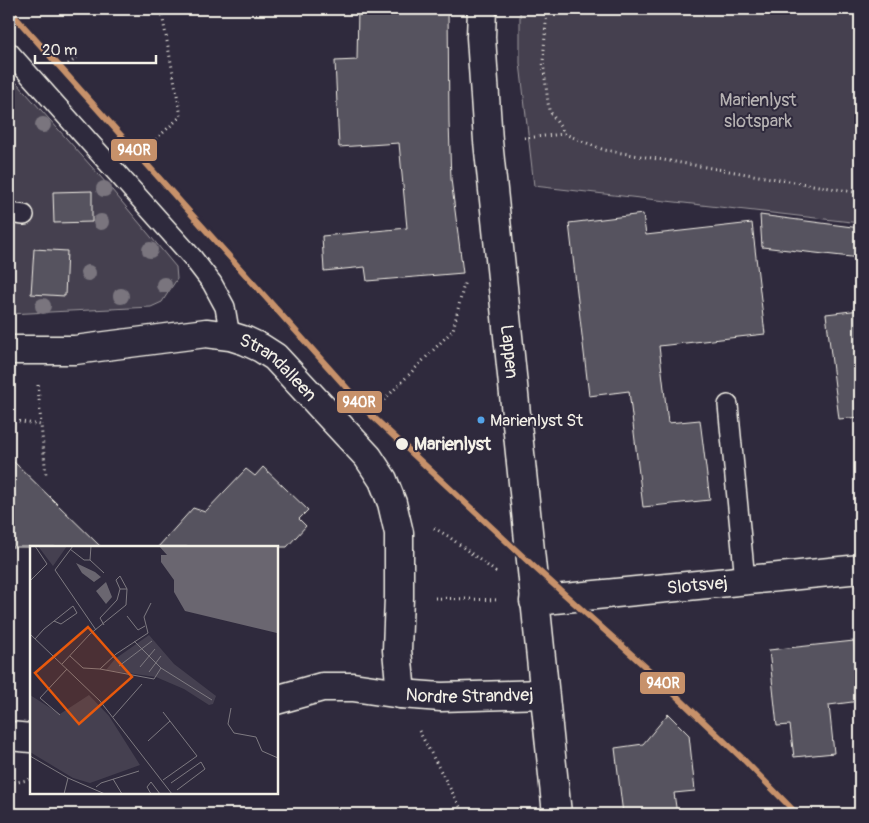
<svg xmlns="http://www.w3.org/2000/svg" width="869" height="823" font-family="Pangolin,sans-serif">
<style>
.green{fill:#454050;stroke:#9c989c}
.building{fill:#56525f;stroke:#f4f1e8}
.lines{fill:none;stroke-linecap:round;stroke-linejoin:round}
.service-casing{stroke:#f4f1e8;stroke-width:22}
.minor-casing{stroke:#f4f1e8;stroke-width:31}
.secondary-casing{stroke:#f4f1e8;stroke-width:31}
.path{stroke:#f4f1e8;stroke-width:3;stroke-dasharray:1 4;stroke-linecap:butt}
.service{stroke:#2f2a3d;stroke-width:19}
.minor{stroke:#2f2a3d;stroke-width:28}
.secondary{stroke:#2f2a3d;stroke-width:28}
.rail-1-casing{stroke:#2f2a3d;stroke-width:10}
.rail-1{stroke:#c7916a;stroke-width:6}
.tree{fill:#7a757e}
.bus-dot{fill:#53a3e8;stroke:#2f2a3d;stroke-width:2}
.stop-dot{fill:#f4f1e8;stroke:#2f2a3d;stroke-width:2}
.labels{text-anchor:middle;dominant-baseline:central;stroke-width:4;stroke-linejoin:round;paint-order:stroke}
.bus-label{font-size:17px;fill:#f4f1e8;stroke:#2f2a3d;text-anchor:start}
.park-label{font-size:18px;fill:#b7b3b3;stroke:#2f2a3d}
.street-label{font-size:18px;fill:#f4f1e8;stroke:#2f2a3d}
.stop-label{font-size:18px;font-weight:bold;fill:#f4f1e8;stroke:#2f2a3d;text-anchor:start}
.inset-road{fill:none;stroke:#7e7a81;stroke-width:1}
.view{fill:#e8590c;fill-opacity:0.15;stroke:#e8590c;stroke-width:2.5}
.inset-edge{fill:none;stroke:#f4f1e8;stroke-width:2.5}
.line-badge{stroke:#2f2a3d;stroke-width:2}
.badge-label{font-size:14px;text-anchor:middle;font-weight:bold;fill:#fff}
</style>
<rect width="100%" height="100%" fill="#2f2a3d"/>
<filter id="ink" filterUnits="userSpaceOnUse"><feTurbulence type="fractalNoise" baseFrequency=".02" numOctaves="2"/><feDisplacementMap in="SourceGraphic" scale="10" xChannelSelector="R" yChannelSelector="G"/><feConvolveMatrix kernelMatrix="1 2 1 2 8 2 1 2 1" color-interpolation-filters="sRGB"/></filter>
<g filter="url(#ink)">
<!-- green -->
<path class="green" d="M520 9H860V223L534 186 520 63Z
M9 74 107 184 176 267 177 279 162 302 151 307 9 314Z"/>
<!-- building -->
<path class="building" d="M358 9H448L449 123 451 179 463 273 367 281 365 267 324 271 322 236 407 228 399 143 339 147 335 61 357 60Z
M92 191V222L54 223 53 192Z
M643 214 646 235 752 223 765 334 659 346 668 423 700 420 710 500 643 507 629 391 589 396 569 223Z
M760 215 860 228V258L762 247Z
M34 249 67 251 65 296 31 294Z
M860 310V417L839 419 826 314Z
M9 457 101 547H9Z
M263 467 308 510 299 519 306 526 287 547H158L193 508 205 512 246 469 255 476Z
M854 641 856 669 860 668V701L829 705 834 753 794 757 790 725 777 726 769 650Z
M668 714 689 735 695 791 674 793 677 814H623L615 748 643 744Z"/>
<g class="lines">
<defs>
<path id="service" d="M9 52 192 257 212 283 225 307 230 336
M9 213 24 215
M728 405 745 580"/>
<g id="minor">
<path id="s1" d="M9 350H75L206 333 230 336 246 341 261 348 275 357 368 457 383 480 392 503 399 533V597L397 650 401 694"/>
<path id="s2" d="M534 601 860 569"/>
<path id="s3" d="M276 700 322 687H353L401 694 441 697 544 694"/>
<path d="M9 736 31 738"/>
</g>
<g id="secondary">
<path id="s4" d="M482 9 481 37 488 141 557 814"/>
</g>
</defs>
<!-- service casing -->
<use href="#service" class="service-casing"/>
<!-- minor casing -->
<use href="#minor" class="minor-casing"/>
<!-- secondary casing -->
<use href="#secondary" class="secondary-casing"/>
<!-- path -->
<path class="path" d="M547 9 543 62 549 110 565 134
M64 67 77 58
M524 138 565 134 604 150 860 193
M152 143 181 116 161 9
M38 385 41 425
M384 400 453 330 465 280
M9 420 41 425 46 475
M434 528 448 536 496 572
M435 598 499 600
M419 731 464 814
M9 784 31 779"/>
<!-- service -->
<use href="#service" class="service"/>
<!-- minor -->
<use href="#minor" class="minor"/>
<!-- secondary -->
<use href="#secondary" class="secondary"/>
<defs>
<path id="rail-1" d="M9 10 370 414 532 565 650 671 744 760 797 814"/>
</defs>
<!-- rail-1 casing -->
<use href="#rail-1" class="rail-1-casing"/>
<!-- rail-1 -->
<use href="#rail-1" class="rail-1"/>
</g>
<!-- trees -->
<g class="tree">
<circle cx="43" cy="125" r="8"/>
<circle cx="104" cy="189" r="8"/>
<circle cx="101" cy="222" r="8"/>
<circle cx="150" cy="250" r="8"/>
<circle cx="88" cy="273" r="8"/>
<circle cx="164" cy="285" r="8"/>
<circle cx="121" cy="296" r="8"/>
<circle cx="43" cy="306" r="8"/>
</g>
</g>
<!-- markers -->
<circle class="bus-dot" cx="481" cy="420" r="4.5"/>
<circle class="stop-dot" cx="402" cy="444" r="7"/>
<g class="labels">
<!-- bus labels -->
<g class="bus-label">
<text x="490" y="420">Marienlyst St</text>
</g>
<!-- park labels -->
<g class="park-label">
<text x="758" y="100">Marienlyst<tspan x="758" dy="21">slotspark</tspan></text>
</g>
<!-- street labels -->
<g class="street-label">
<text stroke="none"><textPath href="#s4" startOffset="344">Lappen</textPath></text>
<text stroke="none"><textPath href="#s1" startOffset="281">Strandalleen</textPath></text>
<text stroke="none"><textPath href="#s2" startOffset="164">Slotsvej</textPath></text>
<text stroke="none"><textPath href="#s3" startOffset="196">Nordre Strandvej</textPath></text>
</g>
<!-- stop labels -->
<g class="stop-label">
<text x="414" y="444">Marienlyst</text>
</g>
</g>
<!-- overview -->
<g transform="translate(30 546)">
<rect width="248" height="248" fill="#2f2a3d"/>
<path d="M8 0H37L23 20ZM119 89 144 118 186 150 183 158 179 159 154 143 126 131 76 124 85 113ZM0 149 30 168 59 149 79 170 110 219 60 237 43 232 0 206Z" fill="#454050"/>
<path d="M129 0H247V87L155 65 144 46V34L131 16V9H137ZM46 17 65 26 71 31 64 36 52 27ZM76 36 82 51 76 58 66 45Z" fill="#6a6670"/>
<path class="inset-road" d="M43 0 25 24 66 84M40 3 54 14H60L61 0M60 14 74 27M0 35 17 18 5 0M97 70 108 84 115 80M74 79 70 72 87 54 90 43M0 88 70 155 142 248M5 93 14 83 43 60 47 67 31 78 24 75M104 95 131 122M40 110 53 122 70 123 86 108 118 87 114 71 121 57M32 118 60 88 96 59 97 43 90 30 86 34 90 43H97M89 120 122 95M110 121 125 103M70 123 124 133 131 122 182 154M119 126 131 110M201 162 198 178 204 187 226 191 232 205 248 212M30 169 10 152 37 123M83 171 112 138M118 195 140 175M0 210 38 232 75 248M83 233 92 248M133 234 167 210 133 166M141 237 171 216 175 223 147 244M66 241 71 237 109 225M34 248 38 232M121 248 117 241 121 236 130 248"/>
<path class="view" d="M58 81 102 131 49 178 5 127Z"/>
<rect width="248" height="248" class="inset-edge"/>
</g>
<g class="line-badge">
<rect x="110" y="138" width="48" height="24" rx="5" fill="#c7916a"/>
<rect x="336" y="390" width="47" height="24" rx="5" fill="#c7916a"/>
<rect x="639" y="671" width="47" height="24" rx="5" fill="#c7916a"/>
</g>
<g class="badge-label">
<text x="134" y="155">940R</text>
<text x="359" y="407">940R</text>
<text x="663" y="688">940R</text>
</g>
<!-- margin -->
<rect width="869" height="823" fill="none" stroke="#2f2a3d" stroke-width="30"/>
<rect x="15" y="15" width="839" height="793" fill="none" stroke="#f4f1e8" stroke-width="2" filter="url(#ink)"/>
<!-- scale -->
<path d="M35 55v8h121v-8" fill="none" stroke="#f4f1e8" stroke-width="2.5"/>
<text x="42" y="55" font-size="15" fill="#f4f1e8" stroke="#2f2a3d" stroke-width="4" paint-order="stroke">20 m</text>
</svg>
